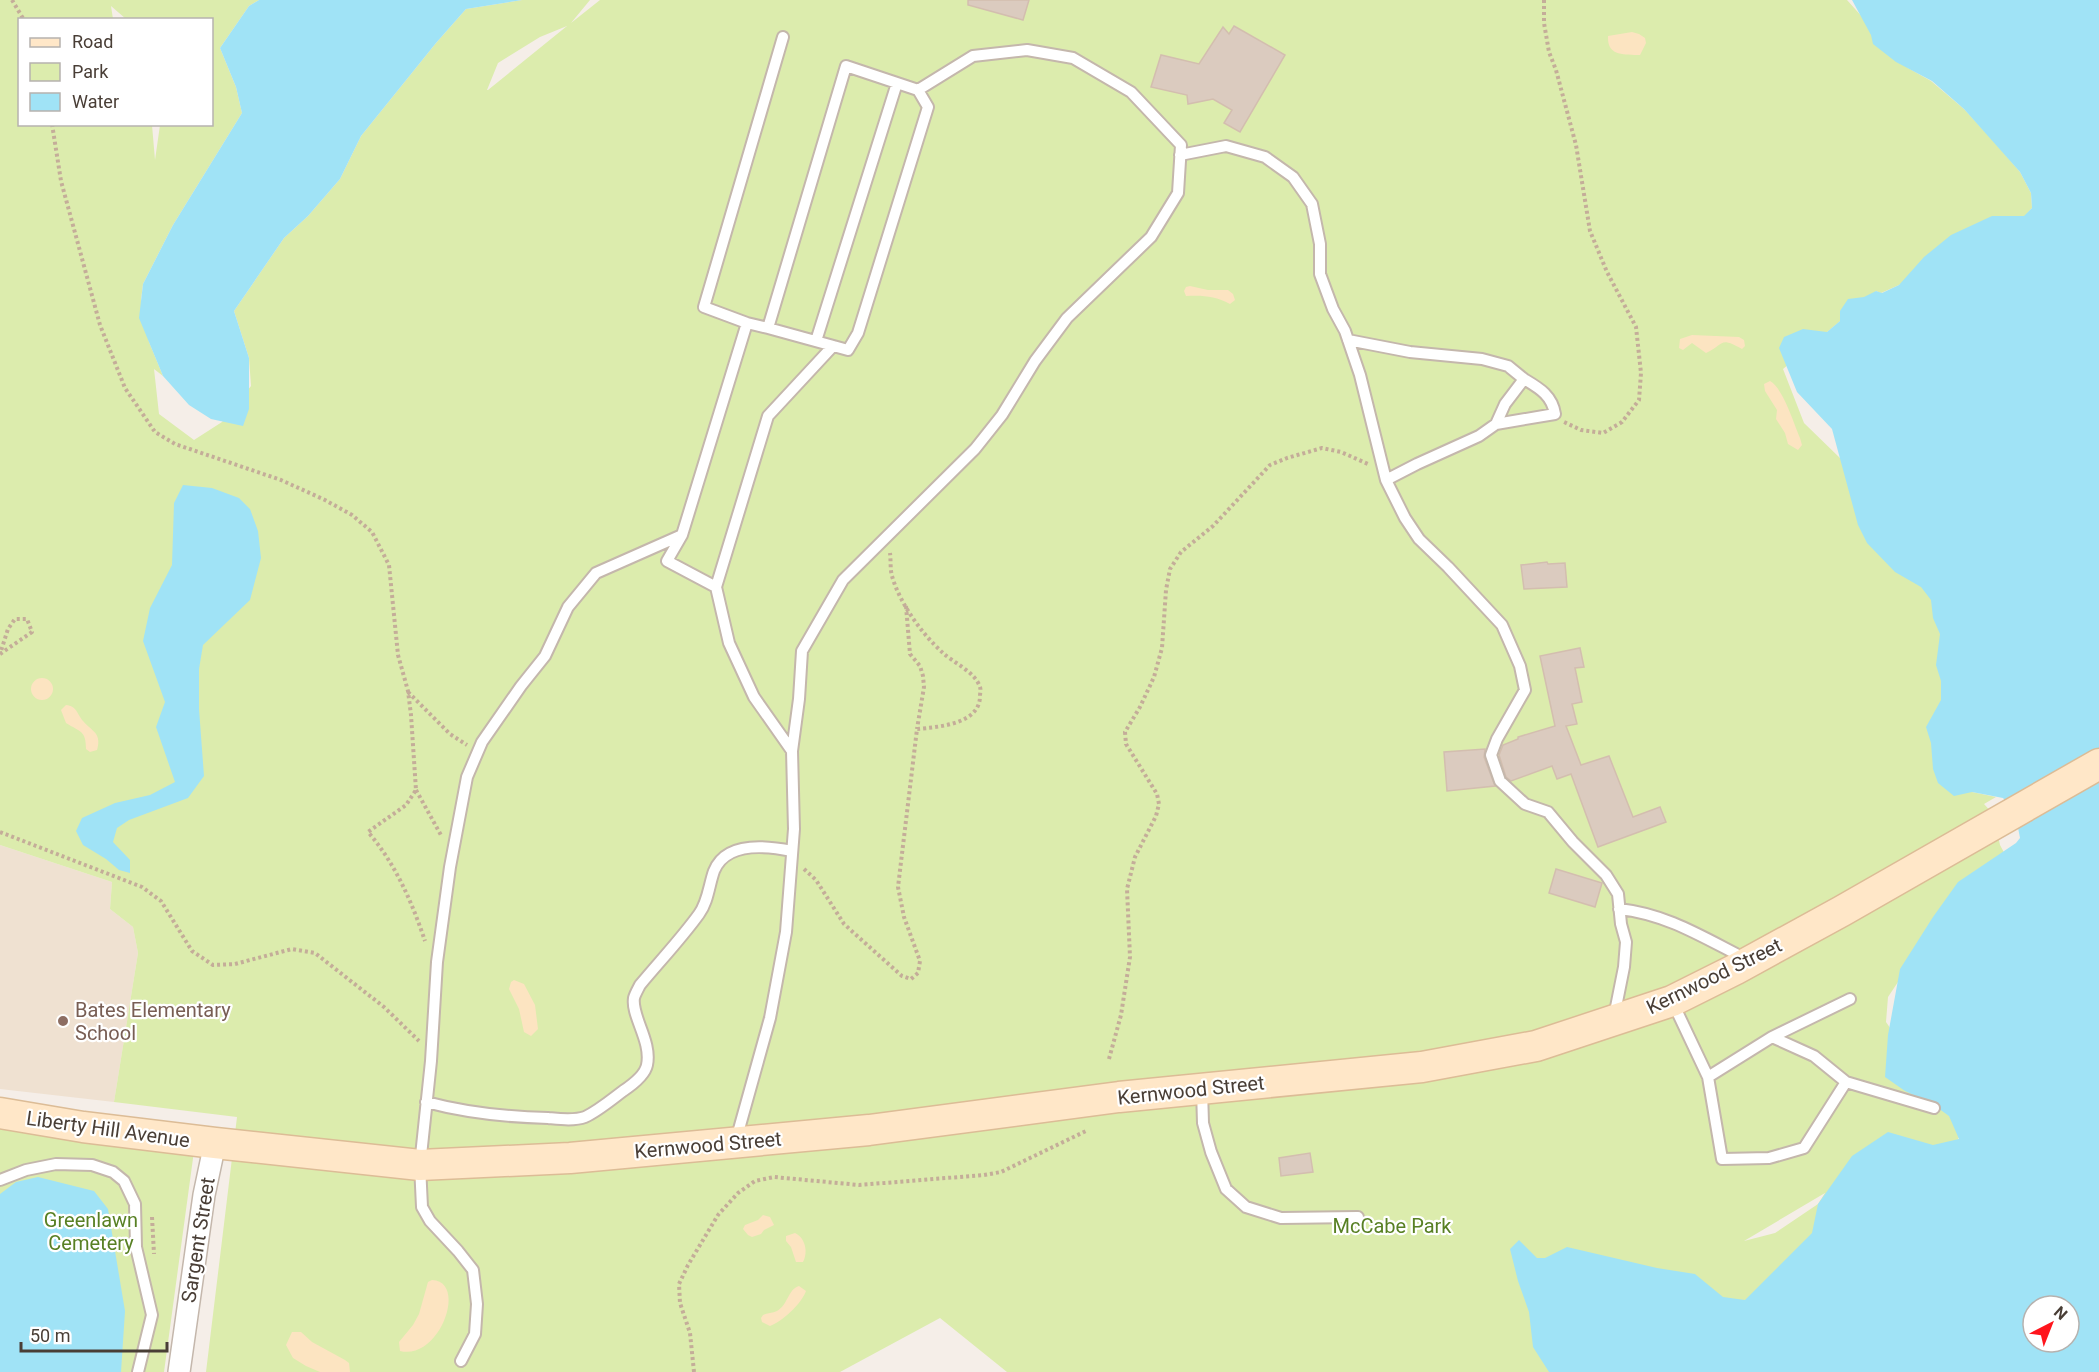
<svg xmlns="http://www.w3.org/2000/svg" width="2099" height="1372" font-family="Roboto,sans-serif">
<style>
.education{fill:#efe1d1}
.green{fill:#dcecad;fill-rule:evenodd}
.sand{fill:#fce4c1}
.water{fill:#a0e3f6;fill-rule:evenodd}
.building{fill:#dbcbbf;stroke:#d3beaf;stroke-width:1.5}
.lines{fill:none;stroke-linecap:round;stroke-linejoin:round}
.lane-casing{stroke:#c4b7ac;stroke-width:14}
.street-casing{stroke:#c4b7ac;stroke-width:24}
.secondary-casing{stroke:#dcbc96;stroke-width:33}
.path{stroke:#c4ad99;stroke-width:4;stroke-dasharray:3 3;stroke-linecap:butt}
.lane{stroke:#fff;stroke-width:10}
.street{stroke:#fff;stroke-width:21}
.secondary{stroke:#ffe7c8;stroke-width:30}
.education-dot{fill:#8d6e63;stroke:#fff;stroke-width:2}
.labels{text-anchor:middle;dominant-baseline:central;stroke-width:4.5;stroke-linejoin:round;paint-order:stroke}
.street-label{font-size:20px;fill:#493e36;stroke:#fff}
.education-label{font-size:20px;fill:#785e54;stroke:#fff;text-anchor:start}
.park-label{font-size:20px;fill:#588024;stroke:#fff}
</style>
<rect width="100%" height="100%" fill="#f5eee8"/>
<!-- education -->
<path class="education" d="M0 845 112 882 110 909 133 927 138 953 114 1102 0 1089Z"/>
<!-- green -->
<path class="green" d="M0 0H259L249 6 220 48 236 87 242 113 173 225 143 284 141 300 149 342 163 376 154 369 159 414 194 440 222 422 251 386 249 358 234 311 284 238 308 216 340 179 361 136 436 43 466 9 522 0H590L571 23 600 0H1847L1908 68 1931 81 1964 109 1997 145 2020 172 2031 193 2032 208 2025 216 2005 217 1899 285 1881 293 1876 291 1783 369 1804 423 1914 530 1950 590 1972 792 1996 797 1984 804 1993 814 2000 845 2014 871 1910 964 1888 997 1886 1022 1961 1133 1958 1139H1960L1926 1372H1007L940 1318 840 1372H206L237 1117 114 1102 138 953 133 927 110 909 112 882 0 845ZM111 6 126 19 212 20V124L160 125 155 160 152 125 20 124V20L113 19ZM567 26 488 90H487L498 63 540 37ZM1825 1193 1818 1204 1775 1233 1744 1241Z
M0 1125 194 1151 164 1372H0Z"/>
<!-- sand -->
<path class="sand" d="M1632 32 1639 34 1645 38 1646 43 1640 55C1625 54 1607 57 1608 36Z
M1190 286 1208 290H1228L1233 294 1235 300 1230 304C1215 296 1203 295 1186 296L1184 291 1186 287Z
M1692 335 1739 337 1744 340 1745 346 1742 349C1719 336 1725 344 1706 353L1692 343 1683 350 1679 348 1680 339Z
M1770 381C1783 388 1794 424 1800 438L1802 445 1798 450 1788 444 1785 433 1776 419 1777 410 1765 391 1764 384Z
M31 689a11 11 0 1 1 22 0a11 11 0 1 1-22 0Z
M66 705C77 706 77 714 83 721 92 732 102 732 97 750L90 752 86 749C86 730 80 732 66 723L61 710Z
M514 980 524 984 535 1005 538 1029 531 1036 524 1032 519 1009 509 989 511 982Z
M763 1215 770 1217 774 1225 764 1230 761 1234 752 1237 748 1235 743 1229 745 1225 758 1220Z
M795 1233C806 1238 808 1253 803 1262H796L791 1247 786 1241V1236Z
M432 1280C468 1281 440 1361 400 1351L399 1342 413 1325 419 1314 428 1282Z
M799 1286 806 1291C802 1303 782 1322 770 1326L762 1322 761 1318 763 1315C767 1313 773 1313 777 1311 788 1305 788 1289 799 1286Z
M292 1332H301L312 1342 345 1360 349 1363 350 1372H320L306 1366 293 1358 286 1345Z"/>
<!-- water -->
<path class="water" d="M259 0H522L466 9 436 43 361 136 340 179 308 216 284 238 234 311 249 358V409L243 426 211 419 189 405 163 376 139 318 143 284 173 225 242 113 236 87 220 48 249 6Z
M1852 0H2099V1372H1549L1533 1347 1529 1312 1518 1281 1510 1249 1519 1240 1537 1258H1545L1567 1247 1657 1268 1695 1274 1723 1297 1745 1300 1812 1233 1818 1204 1852 1156 1888 1132 1933 1145 1959 1139 1949 1116 1931 1103 1905 1091 1885 1077 1888 1035 1900 969 1933 917 1958 882 2016 843 2020 838 2015 812 2003 798 1972 792 1954 796 1938 783 1933 769 1931 743 1926 727 1941 700V681L1936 665 1940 634 1933 618 1931 600 1921 587 1895 572 1867 543 1858 525 1832 429 1797 392 1779 348 1784 337 1803 329 1827 332 1840 321V311L1848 299 1864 297 1876 291 1882 293 1899 285 1924 257 1951 235 1992 216H2024L2032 208 2031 193 2020 172 1964 109 1932 81 1896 62 1873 44 1871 35ZM2033 1306H2069V1342H2033Z
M183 485 212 488 239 498 250 509 258 531 261 558 250 600 203 645 199 669V709L204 776 188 798 129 820 117 828 113 842 130 860V873L119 870 106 859 83 845 76 831 82 818 115 803 150 795 175 782 156 727 165 702 143 641 150 608 172 565 174 503Z
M38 1177 94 1191 108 1209 125 1311 121 1372H0V1194L16 1182Z"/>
<!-- building -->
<path class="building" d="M968 0H1029L1023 20 968 5Z
M1234 26 1285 55 1240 132 1224 123 1232 110 1213 99 1188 104 1187 95 1151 87 1161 55 1199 64 1223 27 1229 34Z
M1547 562 1548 564 1565 563 1567 587 1524 589 1521 565Z
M1580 648 1584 667 1575 668 1582 702 1572 704 1577 724 1566 726 1581 765 1609 756 1633 817 1660 807 1666 822 1598 847 1571 774 1557 779 1552 766 1511 781 1506 777 1499 755 1503 745 1518 739V737L1555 726 1540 656Z
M1485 749 1484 757 1495 786 1447 791 1444 752Z
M1556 869 1602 883 1595 907 1549 893Z
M1310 1153 1313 1172 1281 1176 1279 1158Z"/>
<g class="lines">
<defs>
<path id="lane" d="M846 66 918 90 928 107 858 333 848 350 768 328Z
M1180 155 1226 146 1265 157 1293 177 1312 204 1320 244V274L1333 309 1345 331 1360 375 1386 480 1405 518 1419 539 1448 567 1502 625 1520 666 1525 690 1497 739 1491 755 1500 781 1525 804 1548 812 1573 842 1606 875 1618 894 1621 924 1626 942 1624 967 1614 1017
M768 328 747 323 704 307 783 37
M1348 340 1410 352 1482 359 1508 366 1524 379
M816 341 897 83
M1386 480 1417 464 1479 436 1496 424 1505 404 1524 379C1539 388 1552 395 1555 414L1496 424
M716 587 667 561 682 535 747 323
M792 751 754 697 729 643 716 587 768 416 833 346
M1619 909C1667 914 1704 938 1746 959
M1673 1003 1708 1077 1722 1159 1769 1158 1804 1148 1846 1082
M1772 1037 1850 999
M1708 1077 1772 1037 1814 1056 1846 1082 1934 1108
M1202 1090 1203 1123 1211 1152 1226 1189 1246 1207 1281 1218 1358 1217
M426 1102C467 1113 506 1117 548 1118 559 1119 574 1121 585 1117 598 1111 611 1100 623 1091 632 1085 645 1075 647 1065 652 1041 631 1016 634 998 635 994 638 989 640 985 659 962 681 939 699 914 708 902 709 885 714 871 726 841 768 846 792 851
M736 1140 770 1018 786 932 794 829 792 751 799 699 802 651 843 580 975 449 1002 415 1035 361 1067 318 1151 237 1178 193 1181 145 1131 92 1073 58 1027 50 973 56 918 90
M0 1180 26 1170 56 1164 92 1165 113 1172 124 1181 135 1204 136 1247 152 1315 138 1372
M461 1361 475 1334 477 1304 473 1270 458 1251 430 1221 422 1207 420 1165 431 1061 437 962 450 867 467 777 482 742 521 686 545 656 568 607 596 573 682 535"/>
<path id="street" d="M179 1372 204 1195 215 1143"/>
<path id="secondary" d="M0 1113 83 1127 215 1143 420 1165 570 1158 869 1130 1119 1097 1422 1067 1536 1046 1672 1001 1736 969 1842 911 2099 764"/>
</defs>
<!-- lane casing -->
<use href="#lane" class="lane-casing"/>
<!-- street casing -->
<use href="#street" class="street-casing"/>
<!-- secondary casing -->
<use href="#secondary" class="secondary-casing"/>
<!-- path -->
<path class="path" d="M12 0 24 20
M1544 0V23L1549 52 1556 70 1576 145 1590 231 1607 272 1636 327 1641 373 1639 400 1622 422 1603 433 1581 430 1564 422
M52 124 61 181 100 325 125 388 155 432 175 444 281 480 325 500 352 515 372 532 389 565 398 655 408 691 411 715 416 790 406 805 368 832C395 863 412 902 425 941
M906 606 910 654 920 666 923 676 924 687 917 729
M0 654 32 632 27 619H15L8 629 0 654
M408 692 450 734 467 745
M416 790 442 837
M0 832 142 887 161 901 192 951 213 965 235 964 292 949 315 953 384 1007 419 1041
M804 869 816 880 844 924 902 976 911 979 918 973 920 961 904 917 898 887 917 729C939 727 980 724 980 696 980 693 981 690 980 687 975 672 954 663 943 653 922 634 900 604 892 576 890 569 891 561 890 553
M1109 1059 1121 1015 1130 957 1127 889 1135 857 1156 816 1159 804 1157 794 1126 744 1125 732 1140 707 1154 677 1162 648 1166 590 1170 569 1181 552 1213 526 1270 465 1287 458 1322 448 1341 452 1368 464
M152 1217 154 1254
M694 1372 690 1333 680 1303 679 1284 688 1265 718 1215 738 1193 755 1181 774 1177 859 1185 984 1175 1001 1172 1086 1131"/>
<!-- lane -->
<use href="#lane" class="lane"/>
<!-- street -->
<use href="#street" class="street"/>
<!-- secondary -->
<use href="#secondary" class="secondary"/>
</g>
<!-- markers -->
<circle class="education-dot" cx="63" cy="1021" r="6"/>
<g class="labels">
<!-- street labels -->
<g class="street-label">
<text transform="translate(1714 976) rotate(-26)">Kernwood Street</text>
<text transform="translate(1191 1090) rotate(-6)">Kernwood Street</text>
<text transform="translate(108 1129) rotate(8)">Liberty Hill Avenue</text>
<text transform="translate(708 1145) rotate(-5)">Kernwood Street</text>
<text transform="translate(198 1240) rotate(-81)">Sargent Street</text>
</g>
<!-- education labels -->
<g class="education-label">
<text x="75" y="1010">Bates Elementary<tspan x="75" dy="23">School</tspan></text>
</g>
<!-- park labels -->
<g class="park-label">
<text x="91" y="1220">Greenlawn<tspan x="91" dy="23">Cemetery</tspan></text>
<text x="1392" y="1226">McCabe Park</text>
</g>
</g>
<!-- legend -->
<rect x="18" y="18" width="195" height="108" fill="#ffffff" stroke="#b6b2af" stroke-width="1.5"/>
<rect x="30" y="38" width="30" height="9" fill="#ffe7c8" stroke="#b6b2af" stroke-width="1.5"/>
<text x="72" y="48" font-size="18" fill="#493e36">Road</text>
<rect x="30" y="63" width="30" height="18" fill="#dcecad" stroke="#b6b2af" stroke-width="1.5"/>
<text x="72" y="78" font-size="18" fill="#493e36">Park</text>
<rect x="30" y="93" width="30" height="18" fill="#a0e3f6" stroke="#b6b2af" stroke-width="1.5"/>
<text x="72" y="108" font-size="18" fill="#493e36">Water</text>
<!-- north arrow -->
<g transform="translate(2051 1324) rotate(42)"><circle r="28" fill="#ffffff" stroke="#b6b2af" stroke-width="1.5"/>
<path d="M0-4.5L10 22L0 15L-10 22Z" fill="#ff151d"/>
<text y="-9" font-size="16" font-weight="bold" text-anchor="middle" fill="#493e36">N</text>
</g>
<!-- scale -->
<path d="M21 1342v9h146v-9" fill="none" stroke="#493e36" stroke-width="3"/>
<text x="30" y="1342" font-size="18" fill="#493e36" stroke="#ffffff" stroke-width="4.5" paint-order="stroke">50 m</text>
</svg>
